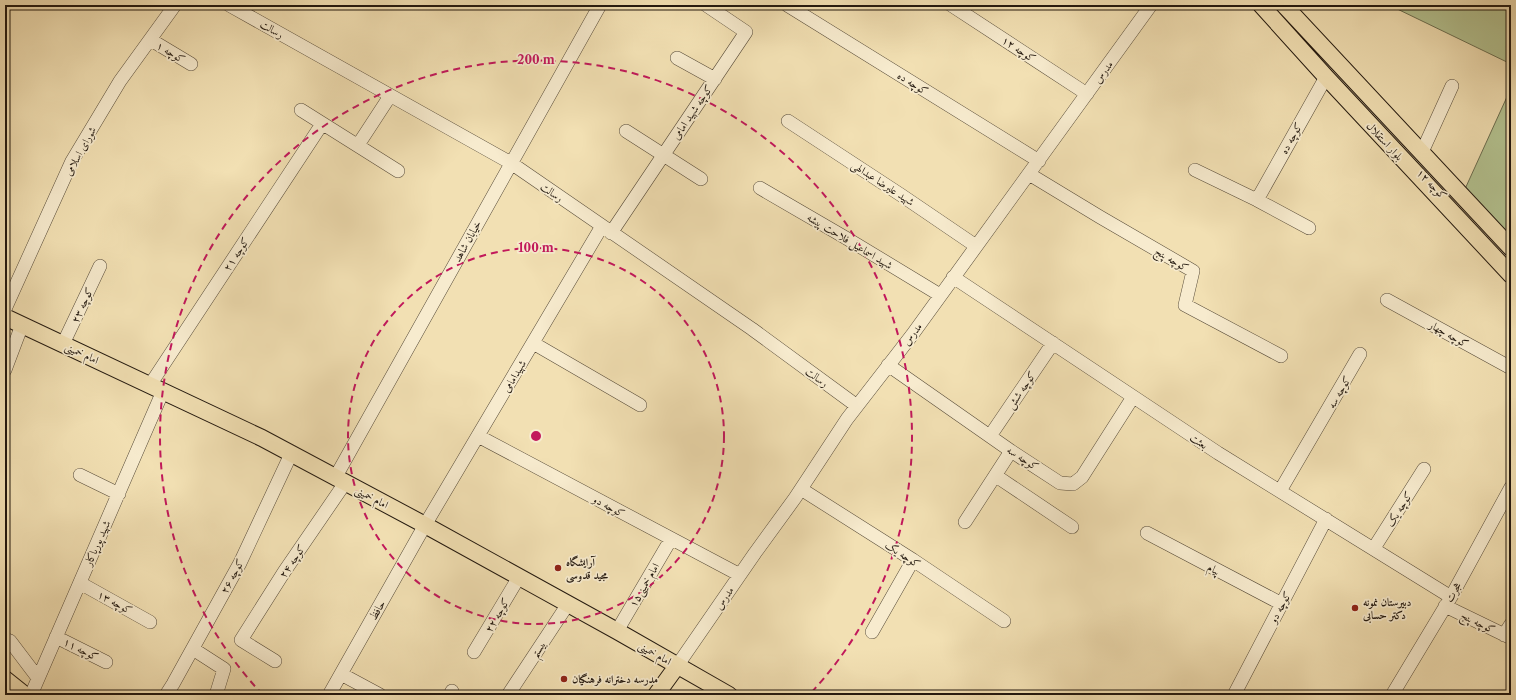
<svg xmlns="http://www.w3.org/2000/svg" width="1516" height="700" font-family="'Libre Caslon Text',Amiri,serif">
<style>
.green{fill:#b4c391;stroke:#6b6e50}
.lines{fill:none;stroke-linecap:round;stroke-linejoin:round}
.minor-casing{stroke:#564a38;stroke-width:14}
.major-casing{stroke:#22180f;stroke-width:18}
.minor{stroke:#f7ebce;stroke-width:13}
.major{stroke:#f2e0b3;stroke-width:16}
.ring{fill:none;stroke:#c2185b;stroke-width:2;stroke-dasharray:7 5}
.poi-dot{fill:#8f2418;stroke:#f7ebce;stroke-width:1.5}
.labels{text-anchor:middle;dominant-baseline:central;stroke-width:3.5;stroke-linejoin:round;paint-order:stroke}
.street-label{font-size:11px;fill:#22180f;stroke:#f7ebce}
.poi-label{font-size:11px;font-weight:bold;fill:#22180f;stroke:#f7ebce;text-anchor:start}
.centre{fill:#c2185b;stroke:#f7ebce;stroke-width:2}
.ring-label{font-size:12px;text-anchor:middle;font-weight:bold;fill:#c2185b;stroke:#f7ebce;stroke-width:3.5;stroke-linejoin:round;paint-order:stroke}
</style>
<rect width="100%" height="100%" fill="#f2e0b3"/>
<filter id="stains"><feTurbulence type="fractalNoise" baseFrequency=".005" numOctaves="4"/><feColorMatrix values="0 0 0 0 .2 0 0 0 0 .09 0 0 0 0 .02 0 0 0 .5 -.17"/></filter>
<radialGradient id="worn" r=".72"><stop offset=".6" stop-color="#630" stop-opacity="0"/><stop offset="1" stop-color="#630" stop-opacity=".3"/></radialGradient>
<!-- green -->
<path class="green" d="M1389 5H1511V64Z
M1511 88V238L1465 189Z"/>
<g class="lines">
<defs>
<path id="minor" d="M229 5 511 163 752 329 857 406
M787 5 1039 161
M951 5 1087 94
M151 40 191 64
M677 58 715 79
M301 110 398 171
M788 121 901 195 976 246
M626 131 701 179
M358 145 390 96
M1422 152 1452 86
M1195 170 1257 200 1309 228
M1029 174 1100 217 1193 271 1185 305 1281 356
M760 188 846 238 940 295
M1257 200 1326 77
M611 233 746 32 706 5
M953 277 1218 453 1451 597
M1387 300 1511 368
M5 309 72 161 120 81 175 5
M533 343 640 405
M63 344 100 266
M888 365 1011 451 1060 483 1073 484 1082 477 1133 397
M5 370 22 325
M150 385 322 124
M478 436 740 575
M990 436 1053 343
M80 475 119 494
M996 476 1072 527
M335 478 600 5
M801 489 913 560 1004 621
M1280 491 1360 354
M965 522 1011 451
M1147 533 1282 604
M1374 548 1424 469
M80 583 150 622
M1445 606 1511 638
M617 631 671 539
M872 632 913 560
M1504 635 1511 624
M56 637 106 662
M5 639 10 641 38 678
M193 649 224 669 216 695
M474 652 519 577
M275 661 241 640 284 572 345 483
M677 666 755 553 795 498 847 419 912 335 1151 5
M341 674 380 695
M31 695 163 391
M166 695 173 684 240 563 291 454
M329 695 425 525 602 226
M450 695 452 691
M508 695 568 604
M1234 695 1326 519
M1392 695 1451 597 1511 487"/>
<path id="major" d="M1261 5 1326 77 1511 275
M1284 5 1511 248
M5 317 262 438 425 525 617 631 729 695
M5 679 25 695
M656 695 677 666"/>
</defs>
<!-- minor casing -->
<use href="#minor" class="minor-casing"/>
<!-- major casing -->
<use href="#major" class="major-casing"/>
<!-- minor -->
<use href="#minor" class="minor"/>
<!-- major -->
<use href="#major" class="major"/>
</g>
<!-- distance rings -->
<g class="ring">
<circle cx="536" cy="436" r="188"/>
<path d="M263 695A376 376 0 1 1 809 695"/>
</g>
<!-- markers -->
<g class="poi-dot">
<circle cx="558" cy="568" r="4"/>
<circle cx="1355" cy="608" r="4"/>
<circle cx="564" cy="679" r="4"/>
</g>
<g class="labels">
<!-- street labels -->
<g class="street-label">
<text transform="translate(272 29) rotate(30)">رسالت</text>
<text transform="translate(1019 49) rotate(33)">کوچه ۱۲</text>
<text transform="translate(171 52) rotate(31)">کوچه ۱</text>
<text transform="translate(1103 72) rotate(-54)">مدرس</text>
<text transform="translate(913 83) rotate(32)">کوچه ده</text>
<text transform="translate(692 112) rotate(-56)">کوچه شهید امامی</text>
<text transform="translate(1291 138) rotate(-61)">کوچه ده</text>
<text transform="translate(1385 141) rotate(47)">بلوار استقلال</text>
<text transform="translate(80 151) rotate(-61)">شورای اسلامی</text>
<text transform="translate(883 183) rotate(33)">شهید علیرضا عبدالهی</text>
<text transform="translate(1432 184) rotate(46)">کوچه ۱۲</text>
<text transform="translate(552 192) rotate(35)">رسالت</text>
<text transform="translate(467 241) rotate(-61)">خیابان شاهد</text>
<text transform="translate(850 241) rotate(31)">شهید اسماعیل فلاحت پیشه</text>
<text transform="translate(236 254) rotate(-57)">کوچه ۲۱</text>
<text transform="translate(1172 259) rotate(31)">کوچه پنج</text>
<text transform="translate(82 305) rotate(-65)">کوچه ۲۳</text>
<text transform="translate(912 334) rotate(-53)">مدرس</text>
<text transform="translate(1449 334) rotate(29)">کوچه چهار</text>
<text transform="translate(82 353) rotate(25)">امام خمینی</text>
<text transform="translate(514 376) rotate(-59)">شهیدامامی</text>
<text transform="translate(817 377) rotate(36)">رسالت</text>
<text transform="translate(1021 390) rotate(-56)">کوچه شش</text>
<text transform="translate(1339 392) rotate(-60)">کوچه سه</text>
<text transform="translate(1199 441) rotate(34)">بعثت</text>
<text transform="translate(1023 458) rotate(33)">کوچه سه</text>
<text transform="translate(372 497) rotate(28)">امام خمینی</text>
<text transform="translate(609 506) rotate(28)">کوچه دو</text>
<text transform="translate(1399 509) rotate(-58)">کوچه یک</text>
<text transform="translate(97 543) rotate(-66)">شهید پورپاکار</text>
<text transform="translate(903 554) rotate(33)">کوچه یک</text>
<text transform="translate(292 561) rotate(-56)">کوچه ۲۴</text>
<text transform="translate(1214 569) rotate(28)">پیام</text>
<text transform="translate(232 576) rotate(-62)">کوچه ۲۶</text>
<text transform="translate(644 585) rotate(-60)">امام خمینی۱۵</text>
<text transform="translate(1453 592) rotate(-61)">هجرت</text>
<text transform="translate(724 598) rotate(-56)">مدرس</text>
<text transform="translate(115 602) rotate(28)">کوچه ۱۳</text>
<text transform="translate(1280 607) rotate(-62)">کوچه دو</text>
<text transform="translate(377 610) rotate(-60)">حافظ</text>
<text transform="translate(497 615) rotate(-60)">کوچه ۲۲</text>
<text transform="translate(1478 622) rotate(26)">کوچه پنج</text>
<text transform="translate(81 649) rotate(27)">کوچه ۱۱</text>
<text transform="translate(538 649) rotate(-57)">بیستم</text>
<text transform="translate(655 653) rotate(30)">امام خمینی</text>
</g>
<!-- poi labels -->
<g class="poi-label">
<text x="566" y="562">آرایشگاه<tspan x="566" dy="13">مجید قدوسی</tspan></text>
<text x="1363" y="602">دبیرستان نمونه<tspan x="1363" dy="13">دکتر حسابی</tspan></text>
<text x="572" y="679">مدرسه دخترانه فرهنگیان</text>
</g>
</g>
<circle cx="536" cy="436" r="6" class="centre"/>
<g class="ring-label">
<text x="536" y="64">200 m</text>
<text x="536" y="252">100 m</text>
</g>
<!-- margin -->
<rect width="1516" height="700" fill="none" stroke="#f2e0b3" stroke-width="20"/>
<rect x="6" y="6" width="1504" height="688" fill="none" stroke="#22180f" stroke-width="2"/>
<rect x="10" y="10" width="1496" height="680" fill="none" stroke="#22180f"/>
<rect width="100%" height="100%" filter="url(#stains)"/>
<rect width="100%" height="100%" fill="url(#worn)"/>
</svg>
